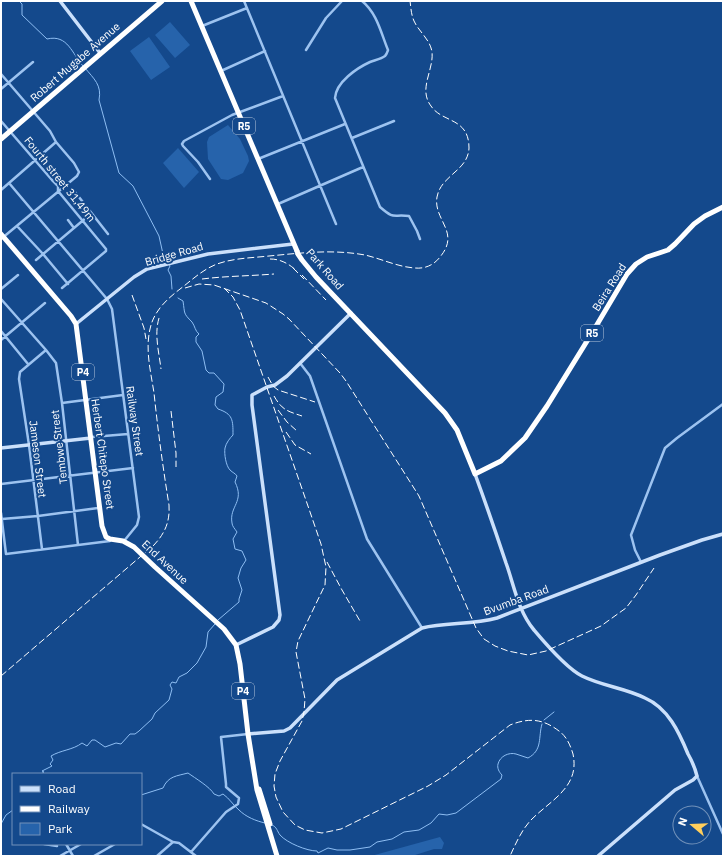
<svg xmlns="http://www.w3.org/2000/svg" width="724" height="857" font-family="'IBM Plex Sans',sans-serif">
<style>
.green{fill:#2663ab}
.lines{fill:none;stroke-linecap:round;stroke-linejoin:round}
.stream{stroke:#8ebef3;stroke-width:1}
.street{stroke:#9dc3f0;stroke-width:2.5}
.secondary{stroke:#cbe0fb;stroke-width:3.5}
.highway{stroke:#fff;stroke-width:5}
.rail{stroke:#fff;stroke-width:1;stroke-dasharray:7 3;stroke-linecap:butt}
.highway-bridge{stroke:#fff;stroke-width:5}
.labels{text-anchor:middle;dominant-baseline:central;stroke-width:4;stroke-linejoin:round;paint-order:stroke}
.shield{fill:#14498c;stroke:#b8c8dc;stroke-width:1}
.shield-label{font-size:10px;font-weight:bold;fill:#fff}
.street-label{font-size:11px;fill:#fff;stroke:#14498c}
</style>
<rect width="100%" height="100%" fill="#14498c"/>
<!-- green -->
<path class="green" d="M170 22 190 45 175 58 155 35Z
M149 37 170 67 151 80 130 51Z
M228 125 240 139 248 156 249 161 243 173 228 180 221 179 208 159 207 142 209 137Z
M178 148 199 172 184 188 163 163Z
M440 837 444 843 442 849H434L412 856H371Z"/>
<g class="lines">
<!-- stream -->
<path class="stream" d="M19 1 22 4V15L47 39C68 34 72 54 83 66
M85 68C94 79 102 85 99 100L119 173 133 186 159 236 163 254 166 258 170 266 168 270 171 276 172 289
M178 298 183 301C185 314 183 313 192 322 195 326 195 331 199 334L196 337V342L202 351 206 370 209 373H214L224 384 223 392 216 397 215 405 218 409C233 414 233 420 233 435 230 438 226 443 225 448 224 454 226 466 230 470 233 473 235 473 237 476L235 482C245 502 229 506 232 523 232 526 235 529 237 532L233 539 235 549 242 551 246 560 241 568 238 578 242 590 239 599V602L218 620
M544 720 554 712
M41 774 44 772 42 771 52 766 50 764 53 760 51 756C61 750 73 750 82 743L87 746 92 740H95L105 747 116 743 121 744 130 734H135L139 731 152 719 155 713 169 700 172 689 170 685 172 682 176 683 179 677 187 673 197 663 206 647 208 632 215 624
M141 795 163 788C168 776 177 776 188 773 195 778 210 787 214 794L219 796 223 794C230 799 233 805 239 810 246 817 256 821 265 823
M1 824 6 815 13 810
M272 825C277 827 277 831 280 835 287 843 307 851 317 851L318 853 328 848 337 850H350L370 847 377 842 392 839 404 832 419 830 431 823 439 814 447 815 456 813 501 779 502 775C499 772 497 768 498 764 500 756 509 752 516 754 520 755 524 757 528 758 543 750 538 737 542 724"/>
<!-- street -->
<path class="street" d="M244 1 336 224
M362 1C377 13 381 33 388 50 387 53 387 54 385 56 381 59 375 60 370 62 357 68 336 82 335 98L380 207C395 220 392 214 409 216L417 231 420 239
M202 26 247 8
M306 50 326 18 342 1
M221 71 265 51
M1 74 50 131 56 142 74 163 79 172 77 176 1 239
M1 89 33 62
M1 121 52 180 58 186V191L106 249V251L62 288
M352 138 394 121
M258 159 345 124
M210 179 198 162 183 146 182 144 184 141 232 115 283 96
M9 183 107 299 112 309 139 517 137 525 124 541
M1 190 56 142
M75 192 108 234
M278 204 363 167
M87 208 86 211 87 217 91 218 94 217
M68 220 74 228
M17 226 43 254 68 284
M36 260 87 217
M1 289 18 275
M1 299 46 350 56 363 62 403 78 545
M1 331 28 364
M1 340 45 303
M300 363 310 376 367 539 422 628
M62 403 123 395
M92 437 128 434
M1 484 133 468
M1 513 6 554 110 541
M2 519 38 516 98 508
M42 549 29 445 19 379 20 372 46 350
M641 562 635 550 631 535 665 448 677 438 723 404
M697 776 723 834
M141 824 173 842
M44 844 57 846
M66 844 73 856
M191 852 226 812 238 804 239 798 226 787V784L221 737 248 734
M60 856 81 844
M94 856 115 844
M157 856 173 842 179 843 196 856"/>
<!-- secondary -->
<path class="secondary" d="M60 1 100 53
M76 324 134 277 147 269 208 254 293 244
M1 448 91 438
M475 474C486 504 496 533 506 563 514 585 518 611 534 630 545 643 566 668 582 676 602 686 625 688 645 698 668 708 679 732 688 754 692 761 695 768 697 776L693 780 675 790 598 856
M236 645 273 627 279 620 280 615 252 405V395L267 387 275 385 287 376 351 313
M248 734 284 731 290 728 337 680 422 628C446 622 472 625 497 618L660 555 702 540 723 534"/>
<!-- highway -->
<path class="highway" d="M191 1 297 251
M1 139 162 1
M1 234 71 316 76 324 102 526 106 537 110 539 123 541 134 547 155 567 224 629 236 645 240 664 248 734 257 790 277 856
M298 254 302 260 316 277 445 413 457 430 475 474 501 461 525 438 547 406 592 333 627 274 636 264 647 257 668 250 675 244 694 224 705 216 723 207
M259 789 270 824"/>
<!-- rail -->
<path class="rail" d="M270 259C281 259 289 264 297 271
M293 268 304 279
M302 275 326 300
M202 279C226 276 250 276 274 274
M185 288 199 284 214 285 266 303 283 314 289 319 340 373 346 381 419 496 476 628 484 639 495 646 508 651 528 655 546 651 601 626 619 613 626 608 636 595 654 568
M224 288 233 297 240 310 309 509 321 544 326 567 325 585 298 641 296 652 305 699 304 712 302 721 280 761 275 774 274 786 276 797 283 812 295 825 305 830 322 833 341 829 428 786 446 775 510 725C528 718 542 718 559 731 566 736 570 744 573 754 580 787 551 800 532 819 522 829 516 843 510 856
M132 295 144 328 146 339
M159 318C154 335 159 352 161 369
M268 377 273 386 278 390 315 402
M274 396C282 410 287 411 302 416
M278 410 287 422 297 431
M171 411 176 453V467
M286 432 295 445 311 454
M327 562 342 590 360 621
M1 676 154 545C165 533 170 522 169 505 163 468 158 431 154 393 151 373 145 350 150 329 154 310 168 298 184 286 194 278 204 269 217 264 234 258 251 258 269 256 301 253 332 249 365 255 382 259 398 267 415 268 425 269 434 265 440 257 461 232 433 220 437 197 441 175 468 171 469 148 469 117 442 123 431 106 418 89 434 70 432 52 430 39 419 32 414 21 411 14 411 8 410 1"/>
<!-- highway-bridge -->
<path class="highway-bridge" d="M297 251 298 254"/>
</g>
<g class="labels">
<!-- shield labels -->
<g class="shield">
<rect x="233" y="118" width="22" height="16" rx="3"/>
<rect x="581" y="325" width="22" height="16" rx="3"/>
<rect x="72" y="364" width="22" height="16" rx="3"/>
<rect x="232" y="683" width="22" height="16" rx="3"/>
</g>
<g class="shield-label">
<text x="244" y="126">R5</text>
<text x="592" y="333">R5</text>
<text x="83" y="372">P4</text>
<text x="243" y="691">P4</text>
</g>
<!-- street labels -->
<g class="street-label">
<text transform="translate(75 62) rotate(-41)">Robert Mugabe Avenue</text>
<text transform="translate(60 179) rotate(51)">Fourth street 31,49m</text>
<text transform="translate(174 254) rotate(-16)">Bridge Road</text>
<text transform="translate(325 269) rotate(49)">Park Road</text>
<text transform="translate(609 287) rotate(-58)">Beira Road</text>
<text transform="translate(135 421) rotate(82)">Railway Street</text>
<text transform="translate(59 447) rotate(-97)">Tembwe Street</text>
<text transform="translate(103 454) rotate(82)">Herbert Chitepo Street</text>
<text transform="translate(38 459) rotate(83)">Jameson Street</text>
<text transform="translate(165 562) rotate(43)">End Avenue</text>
<text transform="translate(516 600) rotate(-20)">Bvumba Road</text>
</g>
</g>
<!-- border -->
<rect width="724" height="857" fill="none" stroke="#ffffff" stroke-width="4"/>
<!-- legend -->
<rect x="12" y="773" width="130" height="72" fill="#14498c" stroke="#7292ba"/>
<rect x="20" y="786" width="20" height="6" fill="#cbe0fb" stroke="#7292ba"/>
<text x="48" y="793" font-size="12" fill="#ffffff">Road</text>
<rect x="20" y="806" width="20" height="6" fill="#ffffff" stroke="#7292ba"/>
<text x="48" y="813" font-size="12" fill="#ffffff">Railway</text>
<rect x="20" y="823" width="20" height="12" fill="#2663ab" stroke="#7292ba"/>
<text x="48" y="833" font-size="12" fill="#ffffff">Park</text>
<!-- north arrow -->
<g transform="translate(692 825) rotate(289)"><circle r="19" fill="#14498c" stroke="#7292ba"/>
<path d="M0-3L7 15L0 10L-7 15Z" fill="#ffce5c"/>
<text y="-6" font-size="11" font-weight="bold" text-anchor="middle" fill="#ffffff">N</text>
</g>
</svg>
